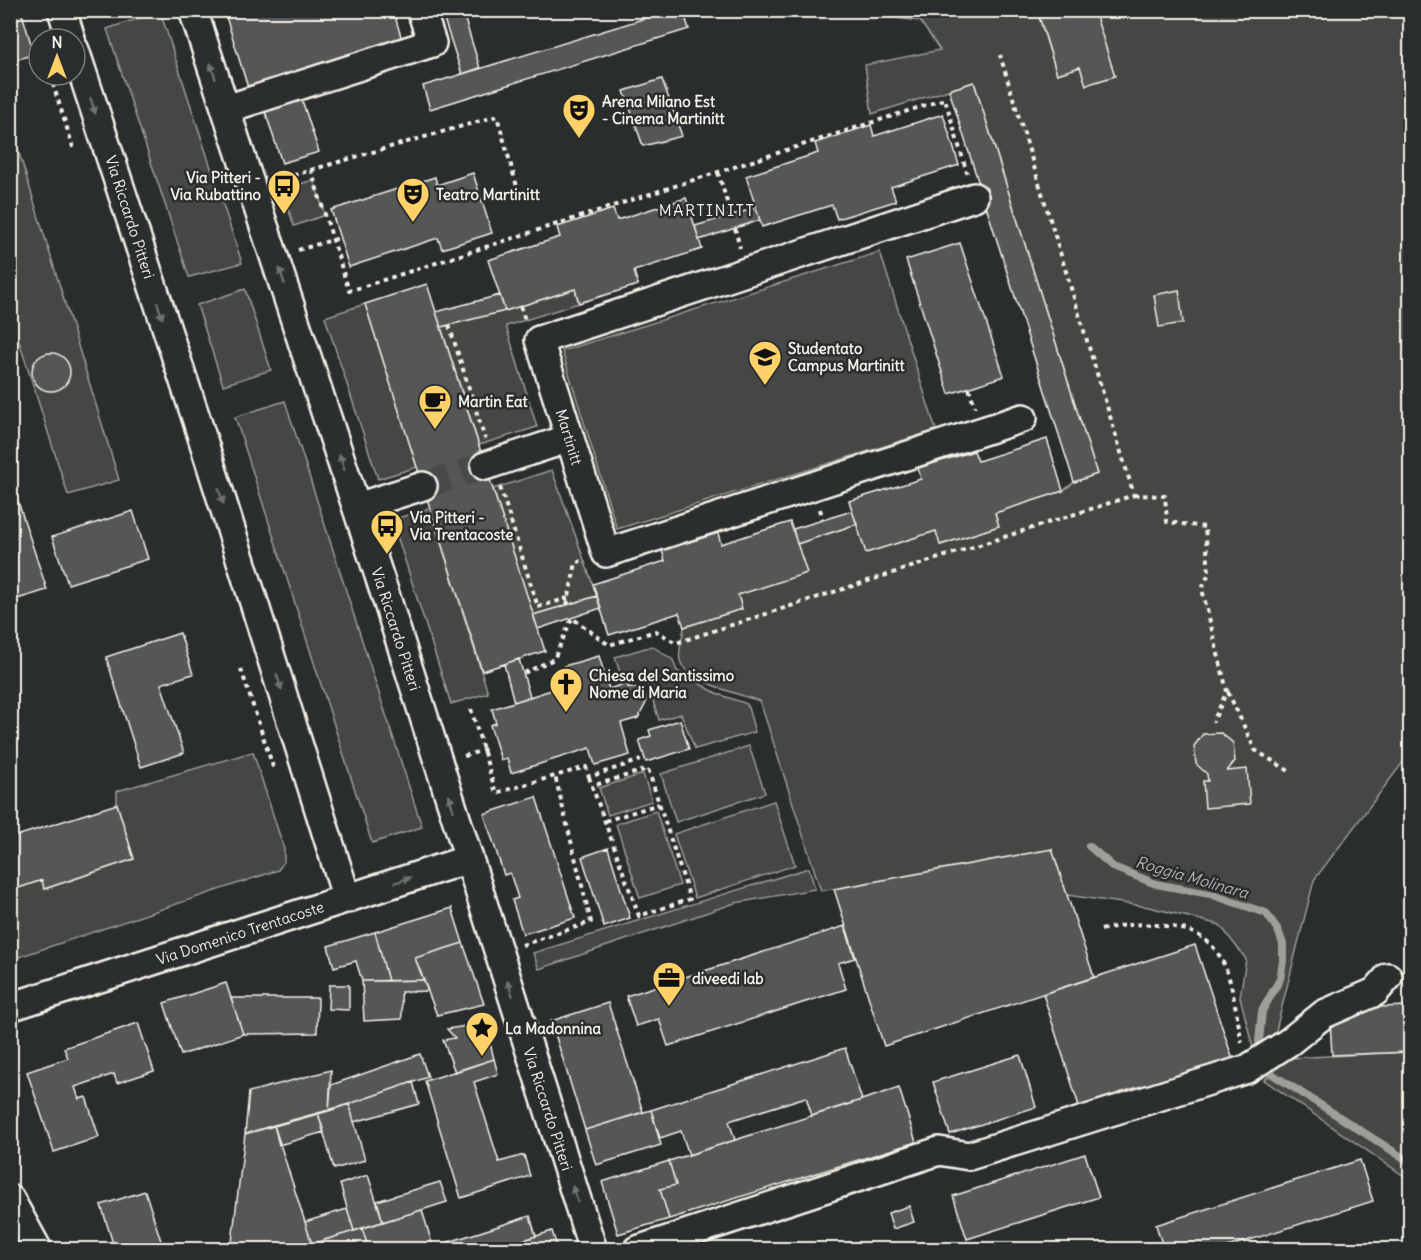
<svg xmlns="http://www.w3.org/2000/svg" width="1421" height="1260" font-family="Delius,sans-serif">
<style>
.green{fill:#444645;stroke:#9c9c96;stroke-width:1.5}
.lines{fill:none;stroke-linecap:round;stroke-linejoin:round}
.stream{stroke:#9f9f9a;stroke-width:8}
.building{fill:#555756;stroke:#f4f1e8;stroke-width:1.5}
.minor-tunnel{stroke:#484a4a;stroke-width:27;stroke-dasharray:27 14;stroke-linecap:butt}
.minor-casing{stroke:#f4f1e8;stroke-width:32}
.path{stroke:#f4f1e8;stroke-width:4;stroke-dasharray:4.5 4.5;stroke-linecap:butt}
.minor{stroke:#2a2d2e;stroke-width:27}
.oneway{fill:#71726f}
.labels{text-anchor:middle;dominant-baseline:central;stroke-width:5;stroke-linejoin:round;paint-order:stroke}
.poi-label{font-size:15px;font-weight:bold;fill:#f4f1e8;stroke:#2a2d2e;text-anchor:start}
.street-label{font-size:15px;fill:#f4f1e8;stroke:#2a2d2e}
.neighbourhood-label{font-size:16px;letter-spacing:1.5px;fill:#f4f1e8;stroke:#2a2d2e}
.water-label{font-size:16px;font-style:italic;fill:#b5b3ae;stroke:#2a2d2e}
</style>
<rect width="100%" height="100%" fill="#2a2d2e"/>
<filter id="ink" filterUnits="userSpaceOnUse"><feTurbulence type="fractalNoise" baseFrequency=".0167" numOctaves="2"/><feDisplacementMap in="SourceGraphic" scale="12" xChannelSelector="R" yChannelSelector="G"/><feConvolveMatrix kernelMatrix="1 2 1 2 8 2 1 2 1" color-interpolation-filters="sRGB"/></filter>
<g filter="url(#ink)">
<!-- green -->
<path class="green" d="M160 11 242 263 189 277 107 29Z
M886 11H1037L1057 74 1080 67 1094 11H1410V753L1314 880 1273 1042 1259 1041 1253 1048 1240 997 1246 959 1220 925 1149 907 1067 895 1051 849 821 891 760 701C740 695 695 683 682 665 676 657 683 637 684 627L742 609 738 595 806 573 797 544 857 524 936 531 941 545 998 526 995 513 1063 491 1074 482 1097 474 974 82 872 114 865 65 940 50 920 21 888 17Z
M10 123 119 480 68 495 11 316Z
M314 180 325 215 294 226 282 189Z
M880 252 936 430 617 529 562 351Z
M245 289 271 370 223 385 197 305Z
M575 289 579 303 506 326 537 427 479 445 441 327 505 311Z
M365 304 417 467 378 479 325 317Z
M285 401 422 827 372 843 235 417Z
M552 470 597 596 533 615 493 489Z
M430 508 488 693 451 704 392 520Z
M652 646 673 660 677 671 718 694 747 704 755 732 695 749 681 714 659 720 644 672 622 679 615 657Z
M749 746 765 793 676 822 661 774Z
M253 752 284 849V862L278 870 13 959 10 891 42 880 45 889 134 859 117 804V791Z
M643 774 652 801 608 815 599 788Z
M774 801 795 865 695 898 674 834Z
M656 811 680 885 640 898 616 824Z
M809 868 815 889 735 903 539 969 533 953Z
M1410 1052V1180L1264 1080 1289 1058Z"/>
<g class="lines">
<!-- stream -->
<path class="stream" d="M1089 846 1113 867 1156 884 1210 894 1266 913 1278 930 1283 944V961L1280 979 1262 1011 1259 1041
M1272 1074 1410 1162"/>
</g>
<!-- building -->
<path class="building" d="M10 10H21L34 54 10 62Z
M224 10H393L403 43 249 91Z
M441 10H462L480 68 462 74Z
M655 10H683L689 29 430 109 423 86 656 15Z
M1037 10H1094L1115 76 1086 85 1080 67 1057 74Z
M662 79 682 136 643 146 624 91Z
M974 82 1097 474 1074 482 949 90Z
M300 94 319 152 282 163 263 105Z
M943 114 959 165 891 187 896 201 837 219 832 205 762 227 746 176 818 153 815 143 871 125 874 136Z
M473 173 492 233 442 249 438 238 349 267 331 210 435 177 437 185Z
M686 198 702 249 634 271 638 285 579 303 575 289 505 311 488 260 560 237 557 227 613 209 617 220Z
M756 208 760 220 699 240 695 226Z
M960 243 1004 376 949 394 906 260Z
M427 284 545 651 482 671 365 304Z
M1179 290 1183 323 1159 327 1154 295Z
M500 295 505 311 441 327 436 312Z
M32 372a19 19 0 1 1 38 0a19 19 0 1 1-38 0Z
M1047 439 1063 491 995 513 999 526 940 545 936 531 866 553 849 501 921 479 918 468 974 451 978 461Z
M10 477 47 590 17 599 10 579Z
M133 511 148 559 68 584 52 537Z
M852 511 857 524 797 544 793 529Z
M790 522 807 573 738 595 742 609 684 627 679 613 609 635 593 584 665 561 662 550 718 533 721 544Z
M597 596 601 608 538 629 533 615Z
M180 633 193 674 161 684 184 753 141 767 106 657Z
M599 656 609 689 627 683 628 687 641 689 645 695 646 703 638 718 621 723 630 755 595 765 590 748 511 773 507 758 501 760 490 725 496 723 492 709 570 684 564 666Z
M519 659 530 697 514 702 504 664Z
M680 720 689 749 646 762 639 740 651 736 649 730Z
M1221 733 1233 743 1235 761 1227 771 1247 769 1250 804 1205 808 1203 781H1208L1207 774 1196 764 1194 746 1203 734Z
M536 797 575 918 523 934 512 900 518 898 510 873 504 875 484 814Z
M117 804 134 859 44 889 42 880 10 891V838Z
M608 848 630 918 604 927 582 857Z
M1052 849 1094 977 884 1046 834 889Z
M452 908 463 943 415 958 424 980 388 981 375 932Z
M845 926 855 958 838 963 846 989 668 1046 659 1019 636 1026 626 996Z
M375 932 388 981H362L356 961 334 967 328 946Z
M463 943 484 1004 437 1015 415 958Z
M1195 945 1233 1060 1080 1109 1043 994Z
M424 980 428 991 401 992 402 1019 364 1021 362 981Z
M226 983 243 1034 181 1055 164 1003Z
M329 985H349V1010L328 1009Z
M231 998H318L317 1033 243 1034Z
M608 1003 643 1112 585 1130 551 1021Z
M1410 1006V1052L1332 1055 1330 1020 1379 1007Z
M138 1023 154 1071 117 1083 114 1074 75 1087 79 1099 86 1097 99 1137 54 1152 27 1072 68 1058 64 1048Z
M485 1023 494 1059 455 1072 443 1040 455 1038 447 1029Z
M845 1048 862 1100 812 1116 806 1097 729 1121 735 1140 689 1155 681 1131 660 1138 651 1110Z
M420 1054 428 1077 329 1111 331 1085Z
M1020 1055 1036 1107 950 1134 933 1082Z
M494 1059 498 1074 474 1082 499 1162 524 1155 530 1176 461 1198 425 1081Z
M331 1070 329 1111 245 1134 249 1092Z
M413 1082 419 1104 354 1122 349 1104Z
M899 1088 916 1142 669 1219 660 1189 676 1185 669 1161Z
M349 1104 365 1160 334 1169 318 1113Z
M651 1110 661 1145 596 1165 585 1130Z
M318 1113 324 1132 279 1145 274 1125Z
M274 1125 312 1244 294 1250H231L245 1134Z
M1085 1154 1099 1197 967 1239 953 1196Z
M1360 1160 1373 1201 1218 1250H1164L1156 1225Z
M669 1161 676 1185 660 1189 669 1219 618 1234 602 1182Z
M368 1175 383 1222 354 1231 340 1184Z
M440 1182 447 1202 383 1222 377 1201Z
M145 1191 164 1250H115L101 1205Z
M909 1206 914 1222 893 1229 888 1213Z
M347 1209 354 1231 312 1244 305 1222Z
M422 1210 434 1250H369L362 1228Z
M530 1216 536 1236 493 1250H434L433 1247Z
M362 1228 369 1250 295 1249 354 1231Z
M552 1231 558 1250H503L502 1247Z"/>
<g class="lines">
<!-- minor-tunnel -->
<path class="minor-tunnel" d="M423 486 485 466"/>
<defs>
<path id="minor" d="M62 10 71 39
M193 10 386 597 593 1250
M75 50 197 421 347 899
M226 109 432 43 421 10
M974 197 539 340 606 553 1023 418
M485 466 570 438
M357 507 423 486
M10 1007 469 859
M10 1199 38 1250
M637 1250 939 1151 969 1156 1247 1069 1289 1042 1324 1014 1375 992 1388 977"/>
</defs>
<!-- minor casing -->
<use href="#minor" class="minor-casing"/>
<!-- path -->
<path class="path" d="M50 75 74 150
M311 170 497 116 518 190
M718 172 731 215
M276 181 311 170 349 291 945 99 967 173
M735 228 740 248
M298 250 339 238
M520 306 525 320
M449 325 485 439
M969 388 975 407
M500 487 538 607 568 598
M1134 495 1165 496 1167 522 1205 527 1209 573 1202 589 1227 691 1213 722
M820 509 823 520
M567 605 576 563 581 561
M241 669 274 770
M524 673 554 659 572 618 609 645 656 631 676 643 1134 495 1000 55
M1228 692 1255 750 1289 771
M471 709 496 793 586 767 589 777 641 760
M464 756 487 749
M589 777 592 786 639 916 690 899 648 769 592 786
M605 821 659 804
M1101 930C1124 924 1143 923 1166 926 1233 933 1230 987 1242 1042
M522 945 591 922 555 776"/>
<!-- minor -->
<use href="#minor" class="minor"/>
</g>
<!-- one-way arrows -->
<defs><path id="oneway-solid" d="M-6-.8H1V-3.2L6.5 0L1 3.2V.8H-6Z" transform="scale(1.5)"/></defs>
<g class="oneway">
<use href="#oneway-solid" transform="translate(213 71) rotate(-108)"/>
<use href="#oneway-solid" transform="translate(93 106) rotate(72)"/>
<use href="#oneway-solid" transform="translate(282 276) rotate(-108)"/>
<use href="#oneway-solid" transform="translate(160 311) rotate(72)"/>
<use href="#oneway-solid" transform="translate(342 462) rotate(-108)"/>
<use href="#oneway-solid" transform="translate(221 496) rotate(72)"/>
<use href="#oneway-solid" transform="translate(279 682) rotate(72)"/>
<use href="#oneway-solid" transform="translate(451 803) rotate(-108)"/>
<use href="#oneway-solid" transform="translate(403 880) rotate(-18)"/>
<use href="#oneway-solid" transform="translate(510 988) rotate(-108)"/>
<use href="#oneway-solid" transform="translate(575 1194) rotate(-108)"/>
</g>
</g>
<!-- icons -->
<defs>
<symbol id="theatre-pin" viewBox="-11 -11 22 30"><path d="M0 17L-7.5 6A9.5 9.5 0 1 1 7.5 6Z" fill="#ffd166" stroke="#2a2d2e"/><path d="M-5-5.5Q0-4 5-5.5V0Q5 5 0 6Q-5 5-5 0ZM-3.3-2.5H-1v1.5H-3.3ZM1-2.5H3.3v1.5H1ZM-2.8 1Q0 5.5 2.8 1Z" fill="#111"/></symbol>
<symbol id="bus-pin" viewBox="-11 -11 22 30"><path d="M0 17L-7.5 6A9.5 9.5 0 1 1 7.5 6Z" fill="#ffd166" stroke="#2a2d2e"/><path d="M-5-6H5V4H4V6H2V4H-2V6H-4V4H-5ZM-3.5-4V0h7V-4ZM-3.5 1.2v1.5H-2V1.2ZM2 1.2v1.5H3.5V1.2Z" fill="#111"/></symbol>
<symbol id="university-pin" viewBox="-11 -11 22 30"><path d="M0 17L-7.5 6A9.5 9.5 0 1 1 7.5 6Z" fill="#ffd166" stroke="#2a2d2e"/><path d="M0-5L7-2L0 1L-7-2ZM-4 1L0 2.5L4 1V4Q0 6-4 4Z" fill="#111"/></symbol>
<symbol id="cafe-pin" viewBox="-11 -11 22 30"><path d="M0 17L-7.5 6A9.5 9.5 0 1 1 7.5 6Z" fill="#ffd166" stroke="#2a2d2e"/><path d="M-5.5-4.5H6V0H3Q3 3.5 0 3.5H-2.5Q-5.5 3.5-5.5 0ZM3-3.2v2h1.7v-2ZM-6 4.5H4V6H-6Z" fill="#111"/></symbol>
<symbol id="church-pin" viewBox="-11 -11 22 30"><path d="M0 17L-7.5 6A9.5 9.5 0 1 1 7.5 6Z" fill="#ffd166" stroke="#2a2d2e"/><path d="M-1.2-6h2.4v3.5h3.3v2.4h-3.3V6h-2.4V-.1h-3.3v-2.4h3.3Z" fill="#111"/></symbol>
<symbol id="office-pin" viewBox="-11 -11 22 30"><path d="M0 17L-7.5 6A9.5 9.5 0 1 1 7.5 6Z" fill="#ffd166" stroke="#2a2d2e"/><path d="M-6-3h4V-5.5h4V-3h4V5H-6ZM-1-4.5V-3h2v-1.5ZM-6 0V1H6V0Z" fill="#111"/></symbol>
<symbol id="sight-pin" viewBox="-11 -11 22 30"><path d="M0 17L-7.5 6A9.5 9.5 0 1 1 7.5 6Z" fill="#ffd166" stroke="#2a2d2e"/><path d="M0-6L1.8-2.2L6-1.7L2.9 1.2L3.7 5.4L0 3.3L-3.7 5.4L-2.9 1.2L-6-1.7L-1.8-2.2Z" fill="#111"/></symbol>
</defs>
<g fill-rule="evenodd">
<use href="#theatre-pin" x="560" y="91" width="38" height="52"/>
<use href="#bus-pin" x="265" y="167" width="38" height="52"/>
<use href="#theatre-pin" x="394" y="175" width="38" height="52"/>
<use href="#university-pin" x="746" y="338" width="38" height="52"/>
<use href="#cafe-pin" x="416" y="382" width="38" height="52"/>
<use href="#bus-pin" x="368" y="507" width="38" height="52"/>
<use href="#church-pin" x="547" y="665" width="38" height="52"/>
<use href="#office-pin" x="650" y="959" width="38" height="52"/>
<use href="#sight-pin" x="463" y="1009" width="38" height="52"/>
</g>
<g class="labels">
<!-- poi labels -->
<g class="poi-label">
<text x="602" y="101">Arena Milano Est<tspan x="602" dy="17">- Cinema Martinitt</tspan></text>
<text x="261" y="177" text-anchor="end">Via Pitteri -<tspan x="261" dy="17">Via Rubattino</tspan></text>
<text x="436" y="194">Teatro Martinitt</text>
<text x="788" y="348">Studentato<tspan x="788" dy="17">Campus Martinitt</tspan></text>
<text x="458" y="401">Martin Eat</text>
<text x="410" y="517">Via Pitteri -<tspan x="410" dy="17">Via Trentacoste</tspan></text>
<text x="589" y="675">Chiesa del Santissimo<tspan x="589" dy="17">Nome di Maria</tspan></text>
<text x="692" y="978">diveedi lab</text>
<text x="505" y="1028">La Madonnina</text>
</g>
<!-- street labels -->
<g class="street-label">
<text transform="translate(130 217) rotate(72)">Via Riccardo Pitteri</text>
<text transform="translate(569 437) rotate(73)">Martinitt</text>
<text transform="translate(396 629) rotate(72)">Via Riccardo Pitteri</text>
<text transform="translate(240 933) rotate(-18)">Via Domenico Trentacoste</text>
<text transform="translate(548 1109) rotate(72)">Via Riccardo Pitteri</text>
</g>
<!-- neighbourhood labels -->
<g class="neighbourhood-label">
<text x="707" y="210">MARTINITT</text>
</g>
<!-- water labels -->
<g class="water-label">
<text transform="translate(1192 877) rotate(16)">Roggia Molinara</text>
</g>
</g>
<!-- margin -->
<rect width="1421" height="1260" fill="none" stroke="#2a2d2e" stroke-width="36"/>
<rect x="18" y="18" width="1385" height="1224" fill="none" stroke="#f4f1e8" stroke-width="2" filter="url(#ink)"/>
<!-- north arrow -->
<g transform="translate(57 57)"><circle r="28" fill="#2a2d2e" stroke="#7b7b78" stroke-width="1.5"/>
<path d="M0-4.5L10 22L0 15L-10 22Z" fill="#ffd166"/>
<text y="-9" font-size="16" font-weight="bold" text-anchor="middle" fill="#f4f1e8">N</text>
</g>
</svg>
